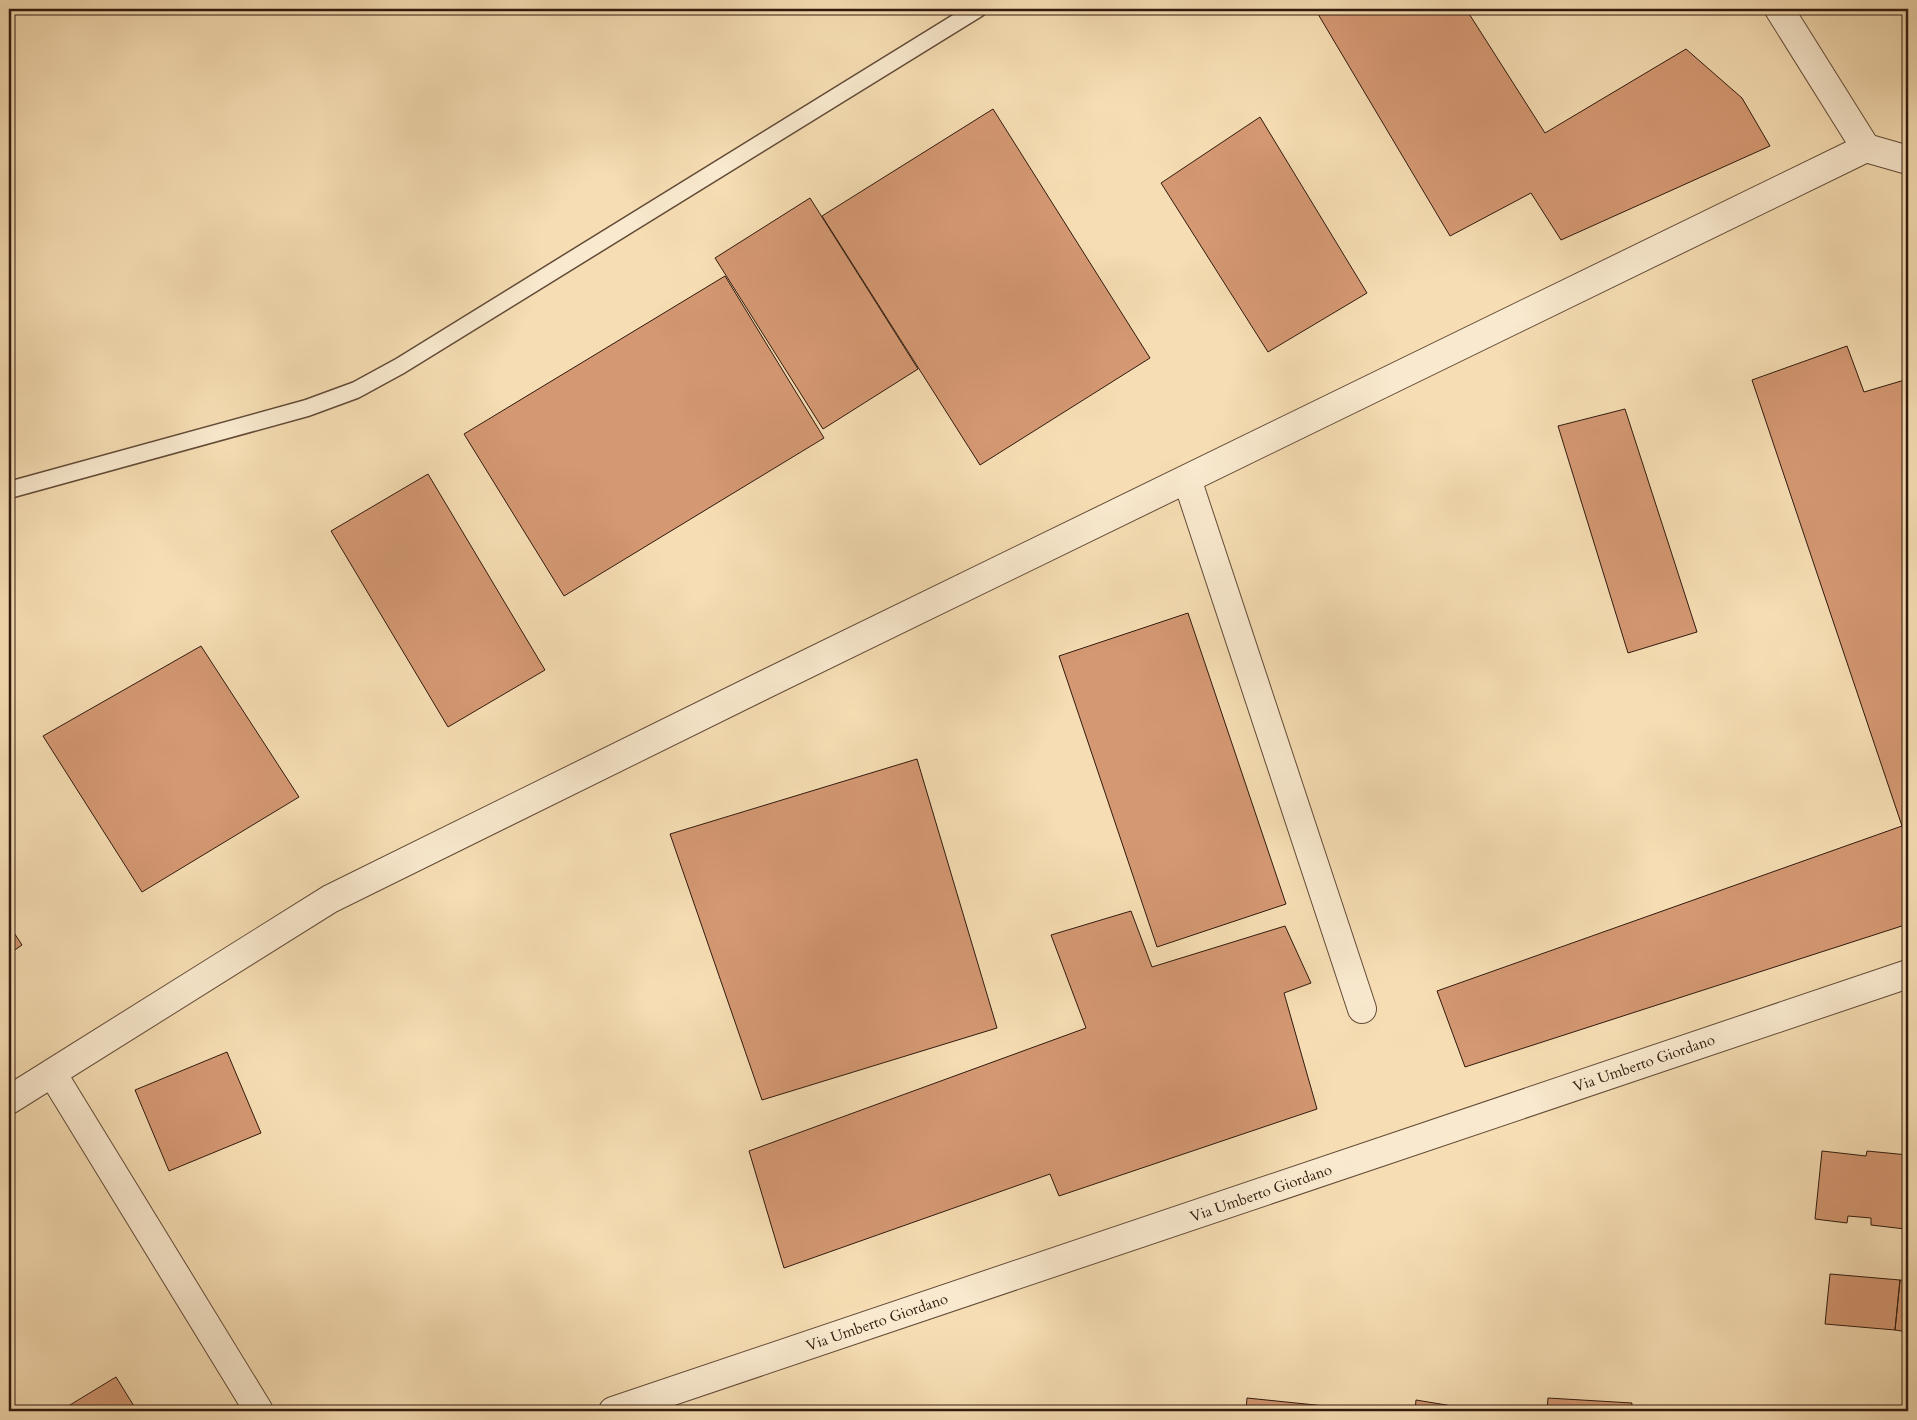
<svg xmlns="http://www.w3.org/2000/svg" width="1917" height="1420" font-family="Cardo,serif">
<style>
.building{fill:#d49872;stroke:#301a0e}
.lines{fill:none;stroke-linecap:round;stroke-linejoin:round}
.lane-casing{stroke:#624b37;stroke-width:19}
.street-casing{stroke:#624b37;stroke-width:30}
.lane{stroke:#f9e9ce;stroke-width:16}
.street{stroke:#f9e9ce;stroke-width:28}
.labels{text-anchor:middle;dominant-baseline:central;stroke-width:5;stroke-linejoin:round;paint-order:stroke}
.street-label{font-size:15px;fill:#301a0e;stroke:#f9e9ce}
</style>
<rect width="100%" height="100%" fill="#f6ddb3"/>
<filter id="stains"><feTurbulence type="fractalNoise" baseFrequency=".004" numOctaves="4"/><feColorMatrix values="0 0 0 0 .2 0 0 0 0 .09 0 0 0 0 .02 0 0 0 .5 -.17"/></filter>
<radialGradient id="worn" r=".72"><stop offset=".6" stop-color="#630" stop-opacity="0"/><stop offset="1" stop-color="#630" stop-opacity=".3"/></radialGradient>
<!-- building -->
<path class="building" d="M1315 9H1466L1545 133 1686 49 1742 98 1770 146 1561 240 1531 193 1450 236Z
M993 109 1150 358 980 465 822 216Z
M1260 117 1367 293 1268 352 1161 183Z
M810 198 918 369 823 429 715 258Z
M725 276 824 438 564 596 464 434Z
M1847 346 1864 392 1908 379V924L1465 1067 1437 991 1902 826 1752 380Z
M1625 409 1697 632 1628 653 1558 426Z
M428 474 545 670 448 727 331 531Z
M1188 613 1286 904 1157 947 1059 656Z
M201 646 299 797 142 892 43 736Z
M917 759 997 1028 762 1100 670 834Z
M1131 911 1152 967 1285 926 1311 983 1284 993 1317 1109 1059 1196 1050 1174 784 1268 749 1151 1086 1028 1051 935Z
M9 925 22 945 9 954Z
M227 1052 261 1133 169 1171 135 1090Z
M1822 1151 1866 1156 1867 1151 1908 1155V1203L1905 1229 1871 1225V1218L1848 1216 1847 1223 1815 1219Z
M1830 1274 1900 1280 1895 1330 1825 1324Z
M1900 1280 1908 1281V1332L1895 1330Z
M116 1377 137 1411H60Z
M1247 1398 1325 1406V1411H1246Z
M1548 1398 1632 1403 1631 1411H1547Z
M1416 1400 1483 1411H1415Z"/>
<g class="lines">
<defs>
<path id="lane" d="M9 490 307 408 356 390 400 366 978 9"/>
<path id="street" d="M1779 9 1866 148
M1187 479 1362 1009
M52 1073 259 1411
M9 1100 330 899 770 682 1866 148 1908 160
M613 1411 1908 974"/>
</defs>
<!-- lane casing -->
<use href="#lane" class="lane-casing"/>
<!-- street casing -->
<use href="#street" class="street-casing"/>
<!-- lane -->
<use href="#lane" class="lane"/>
<!-- street -->
<use href="#street" class="street"/>
</g>
<g class="labels">
<!-- street labels -->
<g class="street-label">
<text transform="translate(1644 1063) rotate(-19)">Via Umberto Giordano</text>
<text transform="translate(1261 1193) rotate(-19)">Via Umberto Giordano</text>
<text transform="translate(877 1322) rotate(-19)">Via Umberto Giordano</text>
</g>
</g>
<!-- margin -->
<rect width="1917" height="1420" fill="none" stroke="#f6ddb3" stroke-width="30"/>
<rect x="10" y="10" width="1897" height="1400" fill="none" stroke="#301a0e" stroke-width="2.5"/>
<rect x="15" y="15" width="1887" height="1390" fill="none" stroke="#301a0e"/>
<rect width="100%" height="100%" filter="url(#stains)"/>
<rect width="100%" height="100%" fill="url(#worn)"/>
</svg>
